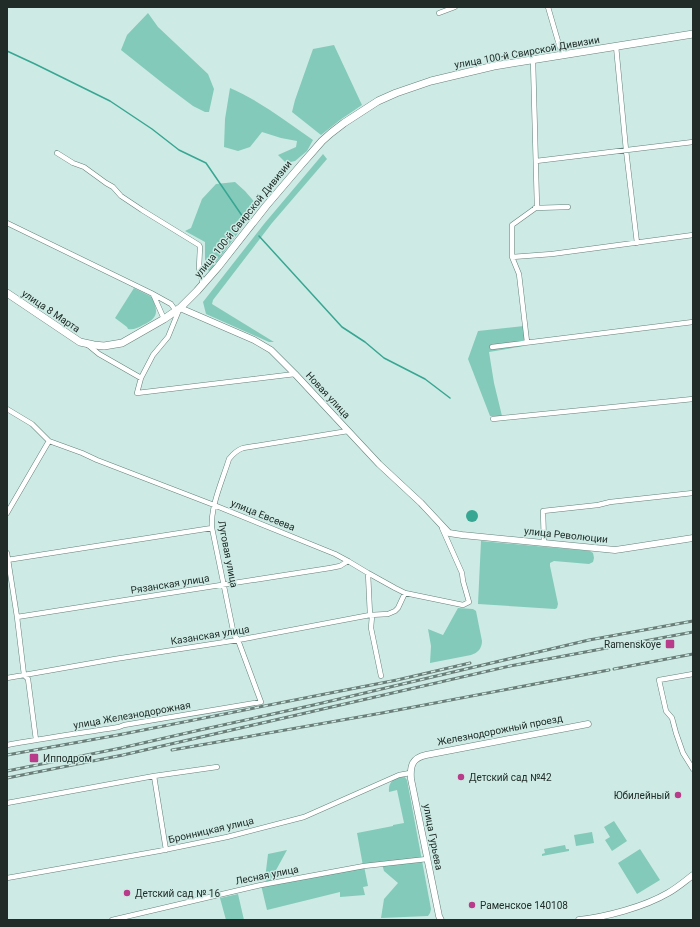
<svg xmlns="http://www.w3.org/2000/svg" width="700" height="927" font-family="Roboto,sans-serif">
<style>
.green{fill:#83caba}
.water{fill:#37a692}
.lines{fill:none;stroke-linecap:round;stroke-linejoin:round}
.stream{stroke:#37a692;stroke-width:1.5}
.street-casing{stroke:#65807a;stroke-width:5.5}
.secondary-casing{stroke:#65807a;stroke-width:7}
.primary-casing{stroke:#65807a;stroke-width:8}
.street{stroke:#fff;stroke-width:4.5}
.secondary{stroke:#fff;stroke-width:6}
.primary{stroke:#fff;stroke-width:7}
.rail-casing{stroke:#6a7d78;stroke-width:3}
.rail{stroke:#cdebe4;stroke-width:1.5;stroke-dasharray:4.5;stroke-linecap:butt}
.poi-dot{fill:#b93c8a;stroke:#cdebe4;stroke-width:1.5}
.labels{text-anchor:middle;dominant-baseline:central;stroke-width:3;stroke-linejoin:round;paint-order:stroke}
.street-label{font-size:10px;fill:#212c29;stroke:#cdebe4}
.poi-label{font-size:10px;fill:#212c29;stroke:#cdebe4;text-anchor:start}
</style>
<rect width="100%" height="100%" fill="#cdebe4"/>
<!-- green -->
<path class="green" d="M148 13 158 27 208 74 214 89 209 112H205L193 106 165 85 121 50 127 35Z
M334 45 362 105 340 120 321 135 292 112 295 100 313 49Z
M230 88C260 101 286 121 313 140L307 151 295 161 286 163 278 155 296 147 297 141 281 138 262 132 250 147 238 151 224 147 225 119Z
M323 154 327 159 272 223 213 300 212 304 274 342H269L206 314 203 302 264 224Z
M235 182 245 191 258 206 210 271 205 269V242L185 231 191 228 202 199 216 184Z
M134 288 152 297C158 311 159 318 143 325 138 328 133 330 128 329L127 327 115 318Z
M524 326V346L489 352 494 383 502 416H490L468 359 478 331Z
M481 541 590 551 593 553 594 558 593 562 589 564 554 561 550 563V566L558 604 557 608 555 609 478 604Z
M458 608 473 609 476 611 482 641C482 648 478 653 471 655L430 663 431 646 428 629 443 635Z
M404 776 407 780 431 909 430 913 428 916 381 918 384 899 398 883 384 871 382 864 364 866 368 886 363 887 365 895 340 897V892L267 910 261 885 269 884 265 879 268 854 287 850 269 883 363 866 357 833 393 826V825L404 823 397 790 389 792C388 782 394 777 404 776Z
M614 821 627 841 612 851 605 840 610 837 604 827Z
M592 832 594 843 576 846 574 835Z
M565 845 566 849H569V851L542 856V854L545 853 544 849Z
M640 849 660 880 637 894 618 863Z
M238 894 244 920H226L220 898Z"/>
<!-- water -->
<path class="water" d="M466 516a6 6 0 1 1 12 0a6 6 0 1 1-12 0Z"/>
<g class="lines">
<!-- stream -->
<path class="stream" d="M7 51 35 64 110 101 152 129 179 150 206 163 245 220
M259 236 342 327 365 342 384 358 425 379 450 398"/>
<defs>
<path id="street" d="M548 7 562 55
M439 13 455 7
M616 46 626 150 637 243
M57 153 73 163 84 167 106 183 113 187 121 196 142 210 199 245 200 247 199 268 203 284
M536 161 693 142
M535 208 568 207
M7 223 151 293 171 304 176 311
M512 257 552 254 693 235
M153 294 164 319
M179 310 168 337 153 355 141 378 137 393 295 374
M527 342 519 274 512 257V225L537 207 533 60
M88 345 99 354 141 378
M492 347 693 322
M7 409 32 424 49 441 82 453 97 460 214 505 335 554 348 561 368 573 395 588 405 593 463 605 469 602 463 581 462 573 442 528
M493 419 693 399
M7 513 49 441
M544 543 543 511 598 505 610 502 693 493
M7 553 17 617 24 675 28 679 36 740
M7 560 212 528
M368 573 370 615 372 616 371 628 381 676
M17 617 330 568 340 566 348 561
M693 674 659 680 666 711 672 718 676 733 683 753 693 769
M7 678 115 659 238 640 370 615 388 614 395 611 398 608 405 593
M7 745C44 738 82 733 119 727L124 725 261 702 238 640 234 635 212 528C210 507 223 479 229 459 233 454 237 450 243 448L348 431
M154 776 166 850
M7 803 154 776 217 767
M7 878 159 851 227 837 304 817 399 775 410 773
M112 920 261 885 364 866 427 859"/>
<path id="secondary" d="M180 308 254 340 271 350 295 374 379 464 421 503 449 533 462 535 615 550 622 549 693 538
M441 920 439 916 411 779C410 766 412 758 426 755L588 724
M579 920C606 917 644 907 668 893 677 888 685 881 693 875"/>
<path id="primary" d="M7 293 80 342 94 345 104 346 122 343 164 319 180 308 197 291 218 267 266 206 301 165 322 141 331 133 344 123 378 101 396 93 431 81 494 66 562 55 693 34"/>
</defs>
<!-- street casing -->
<use href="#street" class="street-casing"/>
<!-- secondary casing -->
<use href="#secondary" class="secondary-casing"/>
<!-- primary casing -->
<use href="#primary" class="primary-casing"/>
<!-- street -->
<use href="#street" class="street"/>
<!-- secondary -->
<use href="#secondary" class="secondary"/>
<!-- primary -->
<use href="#primary" class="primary"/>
<defs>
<path id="rail" d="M614 669 693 654
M172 750 382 713 609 670
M7 755 118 735 320 695 397 680 470 663
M7 771 121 748 200 730 318 704 589 640 693 621
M7 778 123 755 510 666 693 632"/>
</defs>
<!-- rail casing -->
<use href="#rail" class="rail-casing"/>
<!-- rail -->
<use href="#rail" class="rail"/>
</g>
<!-- markers -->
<g class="poi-dot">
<rect x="665" y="639" width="10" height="10" rx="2"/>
<rect x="29" y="753" width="10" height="10" rx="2"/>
<circle cx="461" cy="777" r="4"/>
<circle cx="678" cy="795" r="4"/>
<circle cx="127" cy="893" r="4"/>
<circle cx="472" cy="905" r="4"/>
</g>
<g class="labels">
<!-- street labels -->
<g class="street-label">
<text transform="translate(527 52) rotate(-10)">улица 100-й Свирской Дивизии</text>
<text transform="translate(243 219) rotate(-51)">улица 100-й Свирской Дивизии</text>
<text transform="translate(51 311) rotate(34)">улица 8 Марта</text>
<text transform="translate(328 395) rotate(47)">Новая улица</text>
<text transform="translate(263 515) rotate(22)">улица Евсеева</text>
<text transform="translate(566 535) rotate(6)">улица Революции</text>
<text transform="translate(228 554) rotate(79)">Луговая улица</text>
<text transform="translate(170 584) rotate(-9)">Рязанская улица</text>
<text transform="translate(210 635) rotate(-9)">Казанская улица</text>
<text transform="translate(132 715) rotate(-10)">улица Железнодорожная</text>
<text transform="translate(500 730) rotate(-11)">Железнодорожный проезд</text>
<text transform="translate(211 830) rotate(-13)">Бронницкая улица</text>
<text transform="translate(433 837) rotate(79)">улица Гурьева</text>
<text transform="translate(267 875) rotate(-11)">Лесная улица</text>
</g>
<!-- poi labels -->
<g class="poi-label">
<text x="661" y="644" text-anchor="end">Ramenskoye</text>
<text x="43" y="758">Ипподром</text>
<text x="469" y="777">Детский сад №42</text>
<text x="670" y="795" text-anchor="end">Юбилейный</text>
<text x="135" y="893">Детский сад № 16</text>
<text x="480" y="905">Раменское 140108</text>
</g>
</g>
<!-- border -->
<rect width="700" height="927" fill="none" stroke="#212c29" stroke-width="16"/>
</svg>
